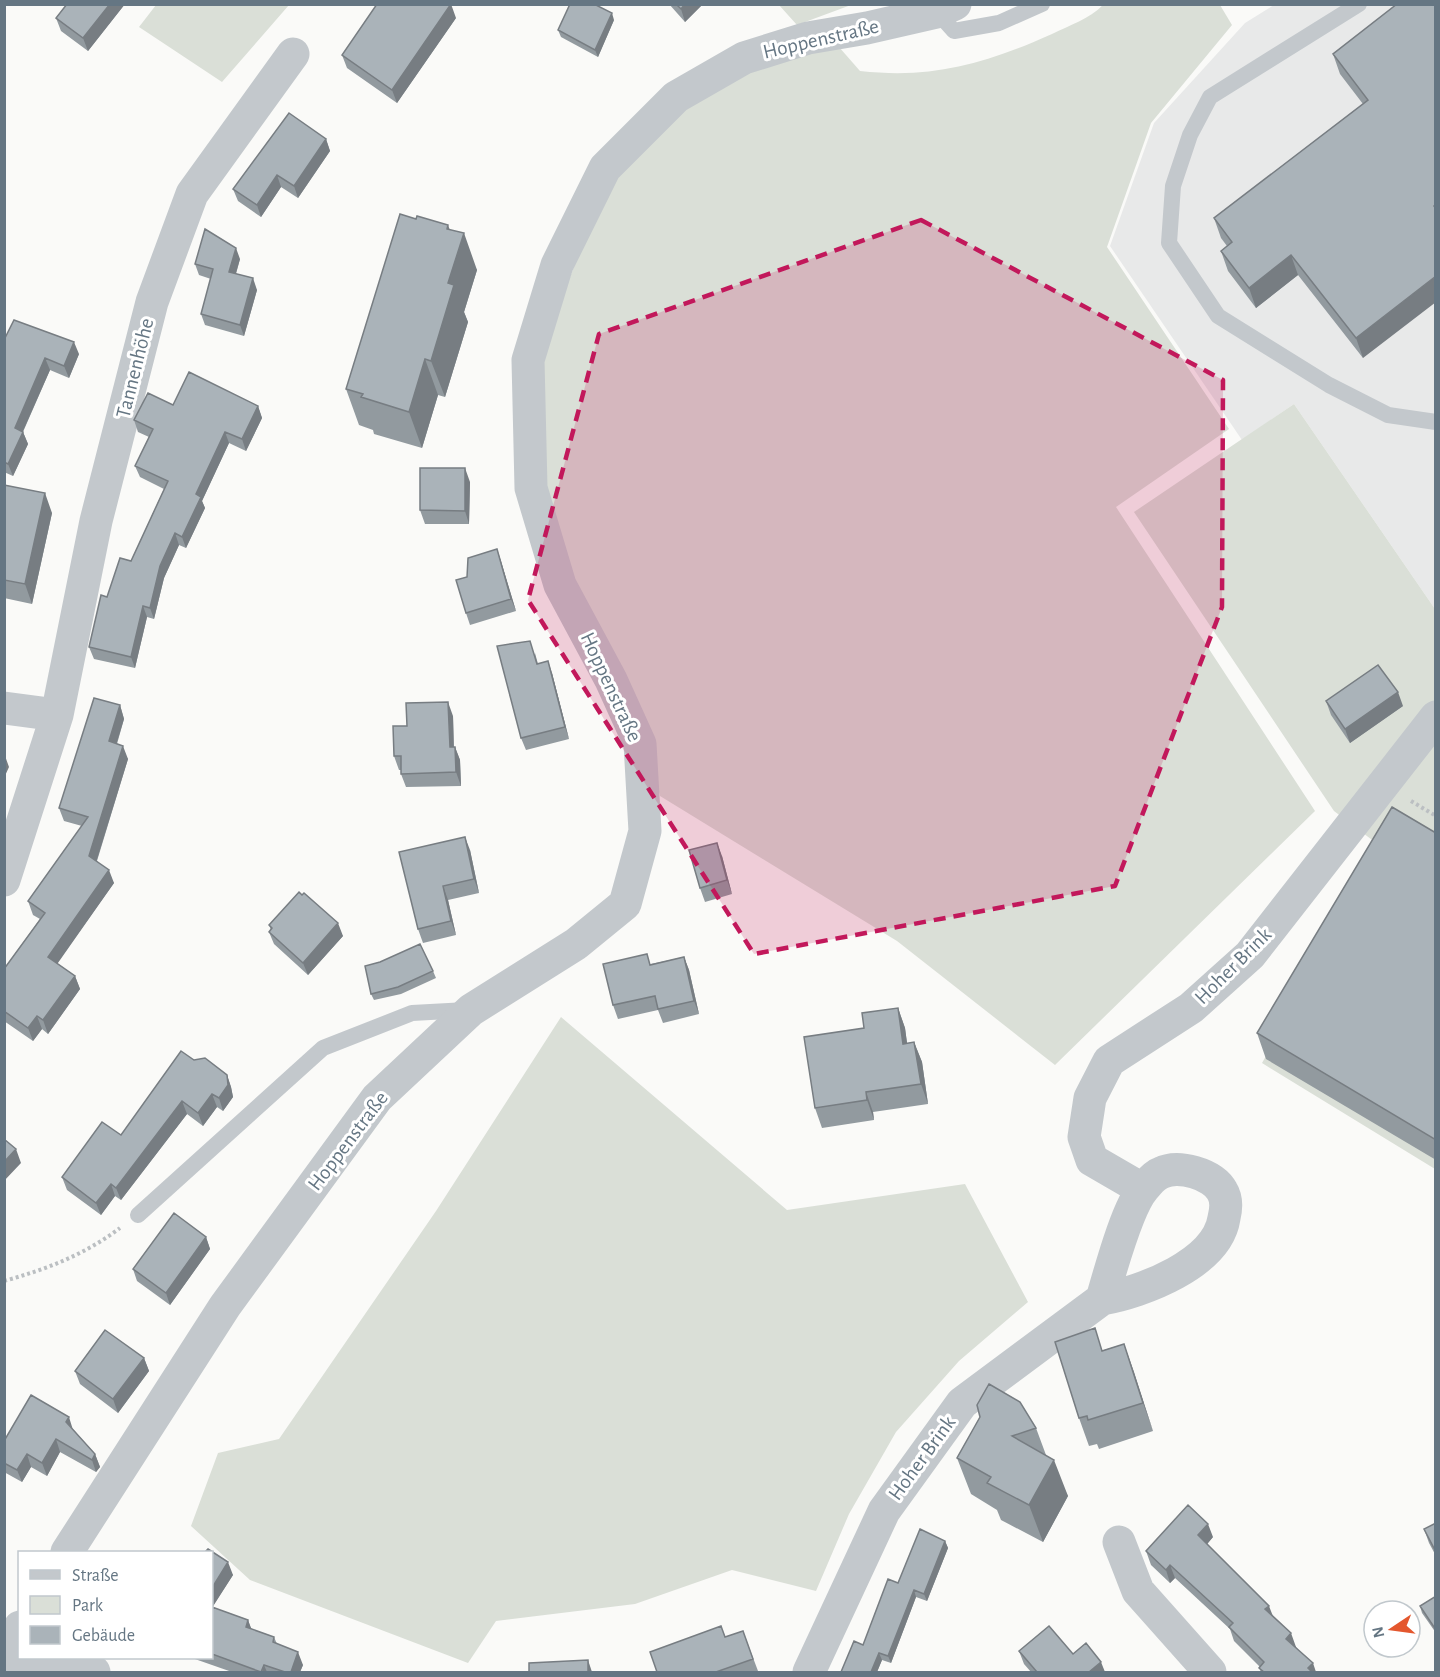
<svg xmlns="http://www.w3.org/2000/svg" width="1440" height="1677" font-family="'Alegreya Sans',sans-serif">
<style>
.built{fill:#e8e9e9}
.green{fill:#dadfd7}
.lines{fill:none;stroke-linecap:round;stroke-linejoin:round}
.path{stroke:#bbbfc2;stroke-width:4;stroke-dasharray:3 3;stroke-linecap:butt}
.service{stroke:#c3c8cc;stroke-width:16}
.minor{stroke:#c3c8cc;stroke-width:33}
.wall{fill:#929a9f}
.shaded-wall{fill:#777d82}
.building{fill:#aab3b9;stroke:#777d82;stroke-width:1.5}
.marked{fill:#c2185b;fill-opacity:0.2;stroke:#c2185b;stroke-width:4.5;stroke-dasharray:12 8;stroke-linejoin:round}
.labels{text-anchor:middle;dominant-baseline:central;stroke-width:6;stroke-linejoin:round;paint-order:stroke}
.street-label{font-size:21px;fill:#657683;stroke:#fff}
</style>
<rect width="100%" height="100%" fill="#fafaf8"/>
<!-- built -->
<path class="built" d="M1274 5H1435V609L1294 404 1242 440 1110 246 1154 123 1245 23Z"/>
<!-- green -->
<path class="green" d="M156 5V4L289 5 222 82 139 27Z
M779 5H851L797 25Z
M1103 5H1220L1232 25 1151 123 1107 247 1229 429 1116 507 1315 811 1055 1065 897 941 660 796 646 740 568 580 539 483 535 370 608 176 680 103 754 67 839 47 860 71C933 79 985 64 1052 34 1070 25 1089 19 1103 5Z
M1294 404 1435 609V1169L1262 1063 1384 849 1334 811 1134 512Z
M561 1017 787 1210 965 1184 1028 1302 959 1361 896 1432 849 1514 816 1591 732 1570 635 1604 496 1621 468 1663 250 1580 191 1526 218 1453 279 1439 436 1211Z"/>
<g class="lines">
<!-- path -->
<path class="path" d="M1411 801 1436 816
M4 1281C47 1269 84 1255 120 1228"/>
<!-- service -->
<path class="service" d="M1359 4 1210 97 1190 135 1173 186 1169 243 1218 316 1329 385 1388 415 1436 422
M937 12 954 31 999 23 1042 4
M138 1215 323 1048 412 1013 467 1010"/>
<!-- minor -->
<path class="minor" d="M4 708 57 715
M4 880 57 715 96 521 152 302 192 194 293 54
M1142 1189 1092 1160 1084 1137 1090 1098 1109 1061 1191 1008 1250 955 1436 717
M1119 1542 1138 1591 1210 1672
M67 1552 225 1306 377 1098 471 1010 576 944 625 904 645 831 640 744 611 680 560 585 531 488 528 360 557 265 605 168 676 97 744 58 808 38 867 28 937 12 955 4
M4 1650 20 1627
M4 1656 94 1672
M809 1672 884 1511 962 1403 1102 1299C1142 1292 1217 1264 1224 1218 1226 1210 1227 1199 1222 1191 1213 1174 1178 1164 1161 1173 1155 1175 1148 1183 1144 1188 1127 1207 1110 1272 1102 1299"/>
</g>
<!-- wall -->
<path class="wall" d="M67 4H125L88 51 61 31 56 18Z
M669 4H703L685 22Z
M1397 4 1363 358 1298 275 1256 308 1228 271 1221 251 1227 246 1221 238 1214 218 1363 104 1340 74 1333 54Z
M456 18 397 103 347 68 342 55Z
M614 20 598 57 561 37 558 30Z
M326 139 330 151 298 198 281 187 261 217 238 201 233 189Z
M450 230 477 270 464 312 468 322 445 397 438 395 422 448 374 434 373 430 359 425 346 389Z
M240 259 236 274 257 290 244 336 205 325 201 314 211 279 199 275 195 264Z
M4 340 79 354 69 378 50 370 23 432 28 444 13 476 4 472Z
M173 405 258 406 262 418 246 451 229 443 202 501 205 508 186 548 179 545 164 578 154 619 147 617 135 668 94 659 89 647 107 597 131 561 164 489 140 477 135 466 149 437 138 432 134 420Z
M470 482 469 524H425L420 510Z
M4 485 52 513 32 604 4 598Z
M497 549 516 611 470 625 466 613 467 577Z
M535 653 538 664 552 673 569 739 526 750 521 738Z
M1326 701 1403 706 1350 743 1331 715Z
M120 705 124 719 117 744 128 759 97 861 114 883 57 963 75 976 80 989 48 1034 42 1029 33 1041 4 1021V969L40 919 33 915 28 901 82 826 64 821 59 808Z
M453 716 454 747H455L460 760 461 786 406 787 401 774V770H399L394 756 407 726Z
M1436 833V1160L1266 1059 1257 1033Z
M470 850 479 893 448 900 456 935 423 943 418 929 399 852Z
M722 856 732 894 705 902 700 888Z
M302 895 343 936 308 975 274 944 269 932 271 930 269 925Z
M684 957 689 970 699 1014 663 1023 658 1010 618 1019 613 1005 651 964Z
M433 971 436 978 401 994 374 1000 371 994Z
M898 1008 905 1028 907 1044 914 1042 922 1062 928 1104 873 1112 874 1120 822 1128 815 1108 864 1028Z
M194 1060 227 1075 231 1087 233 1097 223 1111 217 1107 203 1126 187 1114 121 1200 115 1196 101 1215 67 1190 62 1177 121 1135Z
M206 1237 210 1249 170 1305 137 1281 133 1269Z
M1124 1344 1153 1431 1099 1449 1097 1444 1089 1446 1079 1418 1104 1350Z
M144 1358 149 1371 118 1413 80 1384 75 1371Z
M980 1417 1036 1428 1046 1455 1068 1496 1043 1542 1001 1520 997 1510 971 1494 957 1458Z
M73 1429 95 1454 100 1467 96 1472 60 1452 47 1476 31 1467 22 1482 4 1472V1441Z
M1436 1523V1556L1429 1543 1424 1529Z
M1213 1537 1207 1544 1273 1616 1296 1647 1316 1672H1261L1259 1668 1260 1667 1234 1641 1230 1629 1175 1578 1170 1583 1151 1565 1146 1551Z
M945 1541 948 1548 927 1601 916 1597 891 1663 882 1660 877 1672H841L863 1645 898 1583Z
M212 1552 233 1575 212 1607 248 1620 251 1629 274 1637 277 1644 303 1665 300 1672H232L192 1658H212Z
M1436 1596V1633L1422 1613 1420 1606Z
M743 1631 758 1671 755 1672H657L725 1637Z
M1019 1651 1073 1654 1105 1672H1031L1024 1664Z"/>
<!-- shaded-wall -->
<path class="shaded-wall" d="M110 4H125L88 51 83 38Z
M451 4 456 18 397 103 392 90Z
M685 4H703L685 22 681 9Z
M612 13 614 20 598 57 595 50Z
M326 139 330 151 298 198 294 186Z
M277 175 281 187 261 217 257 205Z
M448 225 458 252 464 233 477 270 464 312 468 322 445 397 431 361 448 283 447 229Z
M236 248 240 259 233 283 229 272Z
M1291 255 1298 275 1256 308 1249 288Z
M1436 276V302L1363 358 1356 338Z
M253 278 257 290 244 336 240 325Z
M74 342 79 354 69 378 64 366Z
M45 358 50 370 19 440 15 428Z
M425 359 438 395 422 448 409 412Z
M258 406 262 418 246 451 242 439Z
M23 432 28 444 13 476 8 464Z
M225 432 229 443 202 501 205 508 186 548 182 537 196 494Z
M465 468 470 482 469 524 465 511Z
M45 493 52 513 32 604 25 584Z
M175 533 179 545 164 578 154 619 150 608 160 566Z
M497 549 501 561 516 611 511 599Z
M143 606 147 617 135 668 131 657Z
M548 661 552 673 569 739 565 727Z
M1398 692 1403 706 1350 743 1345 729Z
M448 702 453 716 454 760 450 747Z
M120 705 124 719 113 755 109 741Z
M123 746 128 759 94 869 89 856Z
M455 747 460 760 461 786 456 772Z
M4 753 9 767 4 778Z
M465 837 470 850 479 893 474 879Z
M717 843 722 856 732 894 727 880Z
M109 870 114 883 53 970 48 957Z
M443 886 448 900 456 935 451 921Z
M338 923 343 936 308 975 303 963Z
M684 957 689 970 699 1014 694 1001Z
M75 976 80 989 48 1034 43 1020Z
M898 1008 905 1028 910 1064 903 1044Z
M37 1016 42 1029 33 1041 28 1028Z
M914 1042 922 1062 928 1104 921 1084Z
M227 1075 231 1087 233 1097 223 1111 219 1098Z
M866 1092 873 1112 874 1120 867 1100Z
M212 1094 217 1107 203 1126 198 1113Z
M182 1101 187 1114 121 1200 116 1188Z
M16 1149 21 1163 4 1181V1162Z
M111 1184 115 1196 101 1215 96 1203Z
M206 1237 210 1249 170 1305 166 1293Z
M1124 1344 1134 1372 1153 1431 1143 1403Z
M144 1358 149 1371 118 1413 113 1399Z
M69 1417 73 1430 66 1422Z
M56 1439 60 1452 47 1476 42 1463Z
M27 1454 31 1467 22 1482 17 1470Z
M95 1454 100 1467 96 1472 92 1460Z
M1054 1460 1068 1496 1043 1542 1029 1505Z
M1208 1524 1213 1537 1203 1549 1198 1535Z
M945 1541 948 1548 927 1601 924 1594Z
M228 1562 233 1575 212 1608V1588Z
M1170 1565 1175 1578 1170 1583 1166 1570Z
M914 1590 916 1597 891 1663 888 1656Z
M1269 1606 1274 1619 1265 1609Z
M248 1620 253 1633 246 1627Z
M1291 1633 1296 1647 1291 1652 1286 1639Z
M298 1652 303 1665 300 1672H291Z
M879 1653 882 1660 877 1672H871Z
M588 1660 592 1672H588Z
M1101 1662 1105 1672H1089Z
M1313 1663 1316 1672H1309L1308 1668Z
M264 1665 267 1672H262Z"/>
<!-- building -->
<path class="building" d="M67 4H110L83 38 56 18Z
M377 4H451L392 90 342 55Z
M570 4H594L612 13 595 50 558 30Z
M676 4H685L681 9Z
M1397 4H1436V205L1434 206 1436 209V276L1356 338 1291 255 1249 288 1221 251 1232 242 1214 218 1368 100 1333 54Z
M289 113 326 139 294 186 277 175 257 205 233 189Z
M400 214 416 219 417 216 448 225 447 229 464 233 448 283 454 285 431 361 425 359 409 412 361 397 363 394 346 389Z
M205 229 236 248 229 272 253 278 240 325 201 314 213 269 195 264Z
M14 320 74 342 64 366 45 358 15 428 23 432 8 464 4 462V340Z
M189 372 258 406 242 439 225 432 196 494 201 497 182 537 175 533 160 566 150 608 143 606 131 657 89 647 101 595 107 597 120 558 131 561 168 481 135 466 153 429 134 420 148 393 173 405Z
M420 468H465V511L420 510Z
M4 485 45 493 25 584 4 580Z
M497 549 511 599 466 613 456 580 467 577 468 558Z
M530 641 537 664 548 661 565 727 521 738 497 646Z
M1378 665 1398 692 1345 729 1326 701Z
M94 698 120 705 109 741 123 746 89 856 109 870 48 957 75 976 43 1020 37 1016 28 1028 4 1011V969L45 913 28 901 88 817 59 808Z
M448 702 450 747H455L456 772 401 774V756H394L393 726H407L406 703Z
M1392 807 1436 833V1140L1257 1033Z
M465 837 474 879 443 886 451 921 418 929 399 852Z
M717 843 727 880 700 888 689 850Z
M299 892 302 895 304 893 338 923 303 963 269 932 272 928 269 925Z
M420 944 433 971 398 987 371 994 365 966 380 962Z
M647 954 650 965 684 957 694 1001 658 1009 655 996 613 1005 603 964Z
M898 1008 903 1044 914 1042 921 1084 866 1092 867 1100 815 1108 804 1037 864 1028 862 1013Z
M181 1051 194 1060 205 1058 227 1075 228 1085 219 1098 212 1094 198 1113 182 1101 116 1188 111 1184 96 1203 62 1177 102 1122 121 1135Z
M4 1139 16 1149 4 1162Z
M174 1213 206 1237 166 1293 133 1269Z
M1095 1328 1102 1351 1124 1344 1143 1403 1088 1420 1087 1416 1079 1418 1055 1342Z
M105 1330 144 1358 113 1399 75 1371Z
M989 1384 1020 1402 1036 1428 1012 1436 1054 1460 1029 1505 987 1483 991 1477 957 1458 980 1417 977 1405Z
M31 1395 69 1417 66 1422 95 1454 92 1460 56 1439 42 1463 27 1454 17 1470 4 1463V1441Z
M1188 1505 1208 1524 1198 1535 1269 1606 1265 1609 1291 1633 1286 1639 1313 1663 1308 1668 1312 1672H1264L1259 1668 1264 1662 1229 1627 1233 1623 1170 1565 1166 1570 1146 1551Z
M1436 1523V1552L1424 1529Z
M920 1529 945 1541 924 1594 914 1590 888 1656 879 1653 871 1672H841L854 1641 863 1645 888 1579 898 1583Z
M208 1549 228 1562 212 1588V1552H205Z
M1436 1596V1630L1420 1606Z
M212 1607 248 1620 246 1627 274 1637 273 1642 298 1652 291 1672H285L264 1665 261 1672 212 1654Z
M721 1626 725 1637 743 1631 753 1659 716 1672H657L650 1652Z
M1049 1626 1073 1654 1086 1643 1101 1662 1089 1672H1037L1019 1651Z
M588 1660V1672H529V1663Z"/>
<!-- marked area -->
<path class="marked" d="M921 220 1223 380 1222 607 1115 886 754 954 528 600 599 334Z"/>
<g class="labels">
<!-- street labels -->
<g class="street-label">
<text transform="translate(821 39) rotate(-13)">Hoppenstraße</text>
<text transform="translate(135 368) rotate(-76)">Tannenhöhe</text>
<text transform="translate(611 687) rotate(65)">Hoppenstraße</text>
<text transform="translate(1233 966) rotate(-45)">Hoher Brink</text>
<text transform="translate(348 1141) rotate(-53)">Hoppenstraße</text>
<text transform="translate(922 1458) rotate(-54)">Hoher Brink</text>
</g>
</g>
<!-- border -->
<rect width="1440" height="1677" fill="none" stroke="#657683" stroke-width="12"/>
<!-- legend -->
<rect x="18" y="1551" width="195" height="108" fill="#ffffff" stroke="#c1c8cd" stroke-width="1.5"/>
<rect x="30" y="1570" width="30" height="9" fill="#c3c8cc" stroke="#c1c8cd" stroke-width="1.5"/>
<text x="72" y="1581" font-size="18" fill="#657683">Straße</text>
<rect x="30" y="1596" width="30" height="18" fill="#dadfd7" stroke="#c1c8cd" stroke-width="1.5"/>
<text x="72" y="1611" font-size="18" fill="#657683">Park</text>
<rect x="30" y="1626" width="30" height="18" fill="#aab3b9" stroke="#c1c8cd" stroke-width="1.5"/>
<text x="72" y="1641" font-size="18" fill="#657683">Gebäude</text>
<!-- north arrow -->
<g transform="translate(1392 1629) rotate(257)"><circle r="28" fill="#ffffff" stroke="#c1c8cd" stroke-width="1.5"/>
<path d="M0-4.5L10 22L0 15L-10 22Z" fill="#e4572e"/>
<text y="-9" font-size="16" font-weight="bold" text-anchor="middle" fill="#657683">N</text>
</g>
</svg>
